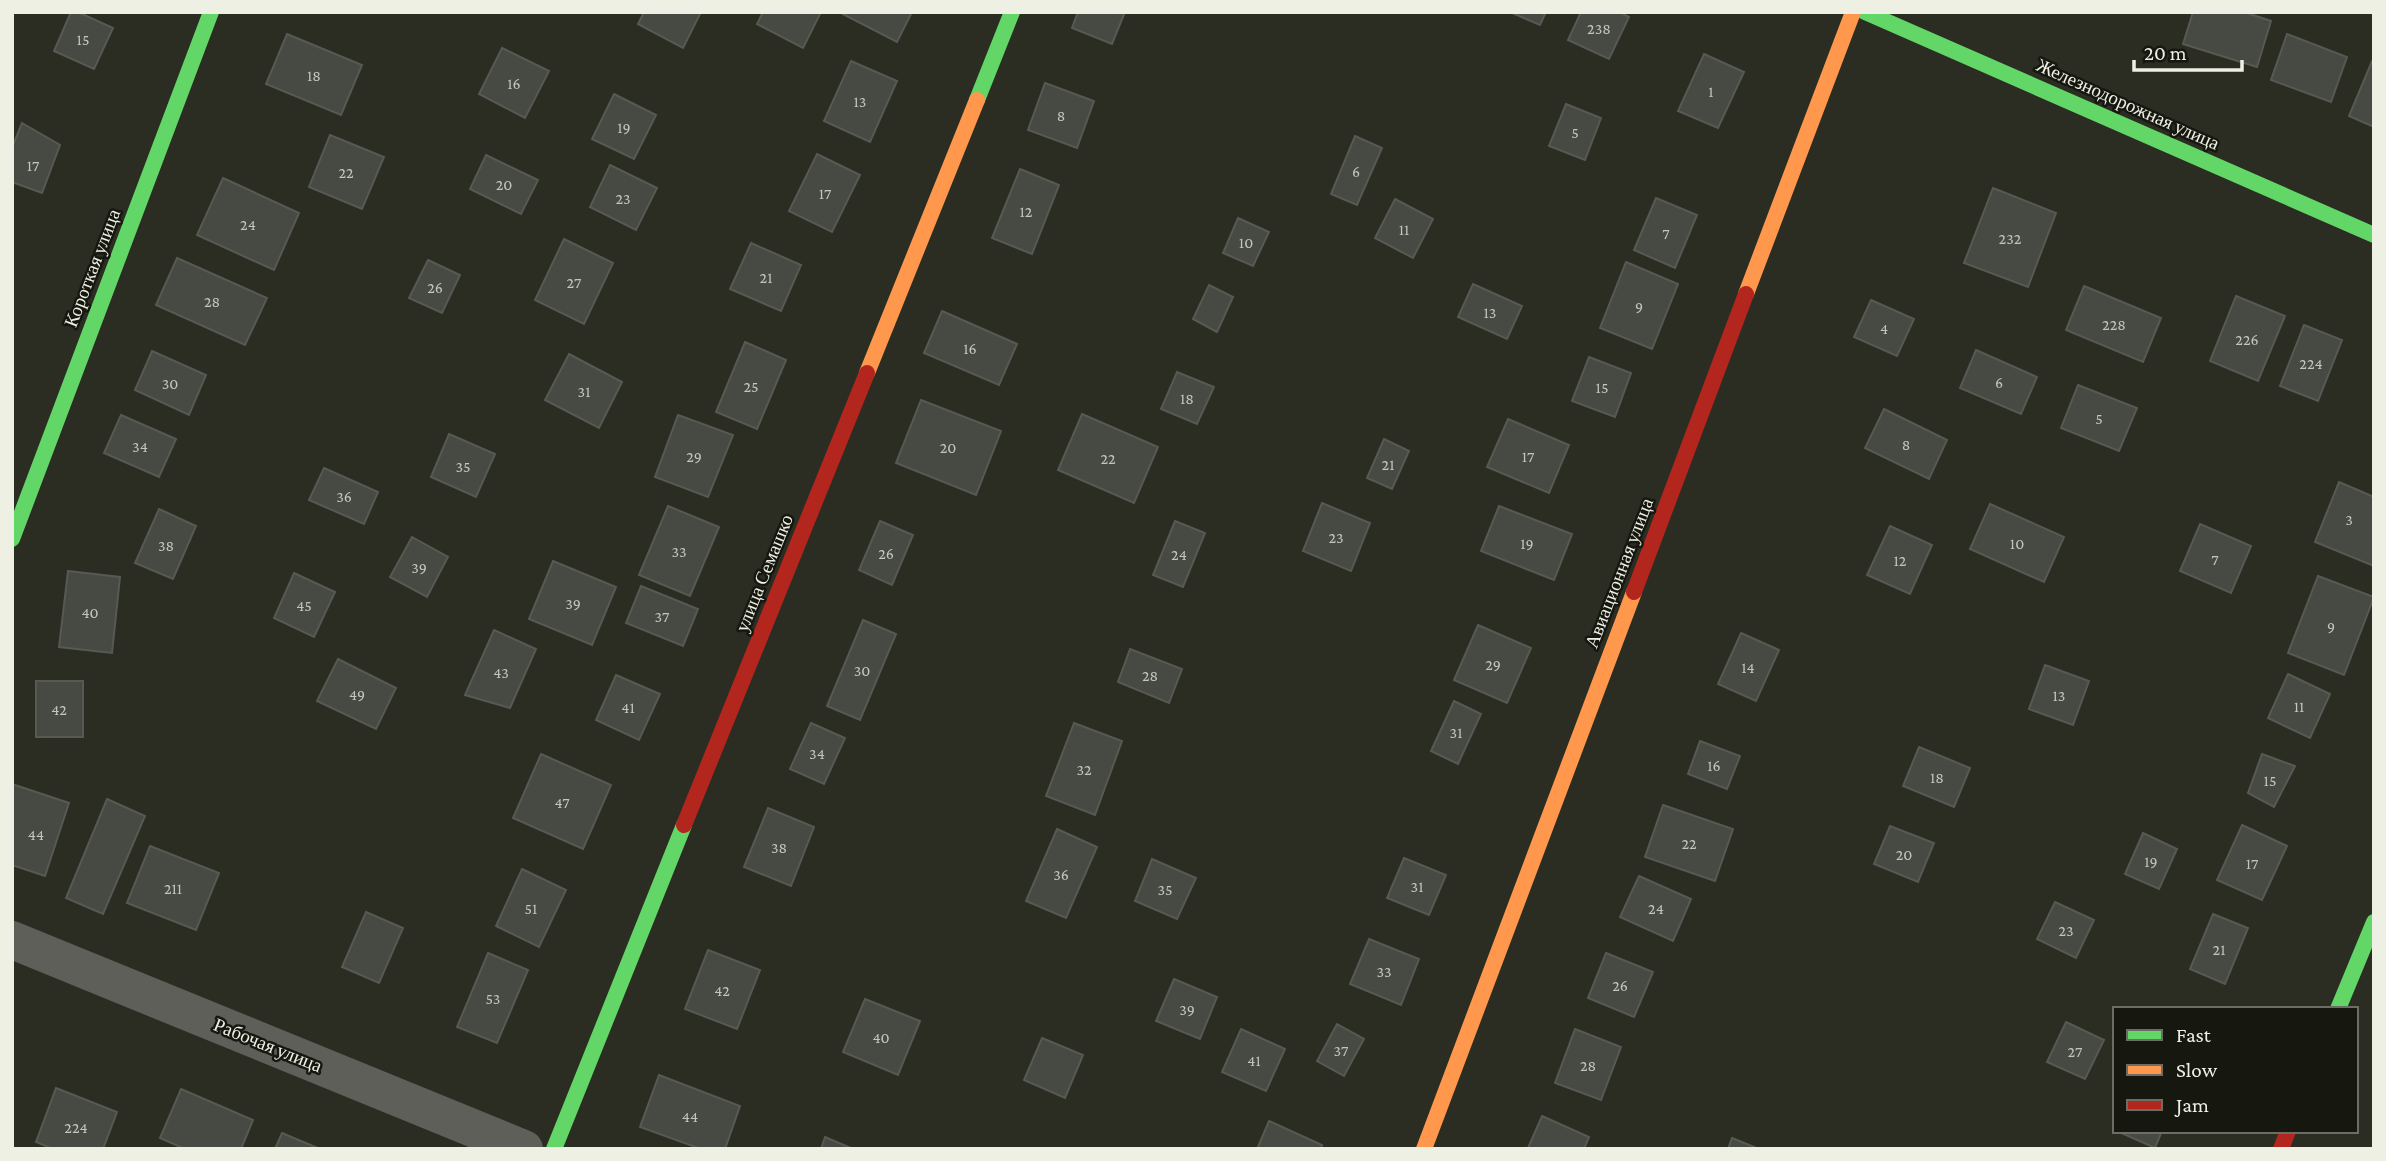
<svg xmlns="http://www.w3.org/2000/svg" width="2386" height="1161" font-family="'Crimson Pro',serif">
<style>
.building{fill:#474a42;stroke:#565a52;stroke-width:2}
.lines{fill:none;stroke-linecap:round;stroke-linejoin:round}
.street{stroke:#5f5f5a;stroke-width:38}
.fast{stroke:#63d668;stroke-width:16}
.slow{stroke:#ff974d;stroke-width:16}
.jam{stroke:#b3261e;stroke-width:16}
.labels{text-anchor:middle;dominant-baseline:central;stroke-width:5;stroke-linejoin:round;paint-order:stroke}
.number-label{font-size:16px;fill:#c4c6bc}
.street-label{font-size:19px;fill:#eef0e4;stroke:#161810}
</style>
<rect width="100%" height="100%" fill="#2b2d23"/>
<!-- building -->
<path class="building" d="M71 12H78L113 28 94 69 54 51Z
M644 12H701L683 48 638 24Z
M763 12H821L803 48 757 24Z
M839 12H912L897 42Z
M1078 12H1125L1112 44 1072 28Z
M1510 12H1546L1540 25Z
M1581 12H1619L1629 17 1609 59 1568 40Z
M2193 12H2244L2271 21 2257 67 2183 44Z
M287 34 362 65 341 115 266 84Z
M2287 34 2347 57 2331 102 2271 80Z
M502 48 549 71 525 118 479 94Z
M1704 54 1744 72 1718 128 1678 111Z
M851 61 897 81 870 142 824 121Z
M2372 61 2374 62V127L2349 116Z
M1045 83 1094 101 1077 148 1028 130Z
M614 94 656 115 634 159 592 139Z
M1566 104 1601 118 1585 160 1549 146Z
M22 123 60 145 42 193 12 182V148Z
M330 135 384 157 362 209 309 187Z
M1355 136 1382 148 1357 205 1331 194Z
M817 154 860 175 832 232 789 211Z
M486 155 538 180 521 214 470 189Z
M610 165 657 188 636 230 590 207Z
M1020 169 1059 185 1032 254 992 238Z
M223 178 299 213 274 270 197 235Z
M1993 188 2056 213 2028 287 1964 263Z
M1656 198 1697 215 1675 268 1634 250Z
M1395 199 1433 219 1413 258 1375 238Z
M1238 218 1269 232 1253 266 1223 253Z
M564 239 613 263 584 324 535 300Z
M751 243 801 265 781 311 730 289Z
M177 258 267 298 245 345 156 305Z
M428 260 460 275 442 313 409 298Z
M1626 262 1678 284 1652 349 1600 328Z
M1473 284 1522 306 1507 339 1458 317Z
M1209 285 1233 297 1217 332 1193 319Z
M2084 286 2161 318 2143 362 2066 330Z
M2236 296 2285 316 2258 381 2210 361Z
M1871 300 1914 319 1897 356 1854 337Z
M942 311 1017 344 999 385 924 353Z
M2304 325 2342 340 2318 401 2280 386Z
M745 342 786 360 757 429 716 412Z
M1976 350 2037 377 2021 414 1960 388Z
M152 351 206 375 189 415 135 390Z
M569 354 622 382 599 428 545 400Z
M1589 357 1631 373 1615 417 1572 401Z
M1177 372 1214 387 1197 424 1161 409Z
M2078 385 2137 408 2119 451 2061 428Z
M921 400 1001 431 976 495 896 463Z
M1884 409 1947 440 1929 479 1865 448Z
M1082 414 1158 447 1134 503 1058 470Z
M121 415 176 439 159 477 104 453Z
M678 415 733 435 708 497 655 477Z
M1508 419 1569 445 1549 493 1487 467Z
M449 434 495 454 476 497 431 477Z
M1384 439 1409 451 1392 489 1367 478Z
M324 468 378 492 364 524 309 500Z
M2339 482 2374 497V566L2315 542Z
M1322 503 1370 523 1351 571 1303 551Z
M1990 504 2064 537 2044 582 1970 549Z
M668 506 719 527 690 596 639 575Z
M1499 506 1572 534 1554 580 1481 551Z
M159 509 196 526 173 579 135 563Z
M880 521 913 535 892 585 859 570Z
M1175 521 1205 533 1183 587 1153 575Z
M2200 524 2251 546 2231 593 2180 571Z
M1890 526 1932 545 1910 594 1867 575Z
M412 537 448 557 427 597 390 577Z
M553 561 616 587 592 645 529 619Z
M68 571 120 577 112 653 59 647Z
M294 573 335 592 314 637 274 618Z
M2318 576 2374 597 2344 675 2288 653Z
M641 586 698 609 683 646 626 623Z
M863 620 896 634 860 720 827 706Z
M1478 625 1531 648 1507 703 1454 680Z
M494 630 536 649 510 708 465 695Z
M1741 633 1779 650 1756 701 1718 684Z
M1130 649 1182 669 1169 703 1118 682Z
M338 659 396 688 376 729 317 701Z
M2045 665 2089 681 2073 725 2029 709Z
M2288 674 2330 694 2310 738 2268 718Z
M616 675 660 694 639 740 596 720Z
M36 681H83V737H36Z
M1454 701 1481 714 1458 764 1431 751Z
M811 723 845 738 824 784 790 769Z
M1074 723 1122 741 1095 815 1046 796Z
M1700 741 1740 756 1727 789 1688 774Z
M1919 747 1970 768 1954 807 1903 786Z
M541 754 611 785 583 849 513 818Z
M2262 754 2295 766 2274 807 2248 793Z
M12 784 69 803 45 876 12 865Z
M107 799 145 816 103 914 66 898Z
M1663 805 1733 829 1715 881 1645 857Z
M768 808 814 827 791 886 744 867Z
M2242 825 2287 846 2262 900 2217 880Z
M1890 826 1934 843 1918 882 1874 864Z
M1057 829 1097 847 1066 918 1026 901Z
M2143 833 2177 849 2159 889 2125 874Z
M150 846 219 873 196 930 127 903Z
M1404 858 1446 875 1429 915 1387 898Z
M1152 859 1196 878 1177 919 1135 901Z
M522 869 566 890 539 947 496 926Z
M1639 876 1691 899 1673 941 1620 917Z
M2055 902 2094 920 2076 958 2037 939Z
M366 912 403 928 379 983 342 967Z
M2213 914 2248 928 2225 984 2190 969Z
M1369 939 1419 959 1401 1005 1350 984Z
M708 950 760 970 737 1029 685 1009Z
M488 953 528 970 497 1043 457 1027Z
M1606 953 1653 972 1634 1017 1588 998Z
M1174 979 1217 997 1200 1039 1156 1021Z
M865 999 920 1021 898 1075 843 1052Z
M2066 1022 2104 1040 2085 1079 2047 1062Z
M1337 1024 1364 1039 1344 1076 1317 1061Z
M1241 1029 1285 1049 1266 1091 1222 1072Z
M1575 1029 1621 1047 1601 1100 1555 1083Z
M1042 1038 1083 1055 1065 1098 1024 1080Z
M659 1075 740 1106 725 1149H701L640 1127Z
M56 1088 117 1112 103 1149H53L36 1142Z
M181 1089 253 1120 241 1149H185L160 1138Z
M1542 1116 1589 1137 1584 1149 1528 1148Z
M1269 1121 1322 1145 1321 1149H1257Z
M2117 1131H2162L2155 1148Z
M282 1133 320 1149H275Z
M825 1137 853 1149H821Z
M1732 1138 1759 1149H1728Z"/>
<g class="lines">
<!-- street -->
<path class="street" d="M12 940 524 1149"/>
<!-- fast -->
<path class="fast" d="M1865 12 2374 235
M977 100 1012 12
M12 539 211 12
M2338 1009 2374 922
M554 1149 684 825"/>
<!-- slow -->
<path class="slow" d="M1746 294 1853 12
M867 373 977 100
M1424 1149 1634 592"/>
<!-- jam -->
<path class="jam" d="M1634 592 1746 294
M684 825 867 373
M2281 1149 2288 1131"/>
</g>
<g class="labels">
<!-- number labels -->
<g class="number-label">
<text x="1599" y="28">238</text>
<text x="83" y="39">15</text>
<text x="314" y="75">18</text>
<text x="514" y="83">16</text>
<text x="1711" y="91">1</text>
<text x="860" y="101">13</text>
<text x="1061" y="115">8</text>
<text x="624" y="127">19</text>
<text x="1575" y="132">5</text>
<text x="33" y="165">17</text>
<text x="1356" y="171">6</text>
<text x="346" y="172">22</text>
<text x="504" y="184">20</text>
<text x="825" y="193">17</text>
<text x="623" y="198">23</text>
<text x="1026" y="211">12</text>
<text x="248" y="224">24</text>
<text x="1404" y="229">11</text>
<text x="1666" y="233">7</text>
<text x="2010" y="238">232</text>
<text x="1246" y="242">10</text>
<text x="766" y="277">21</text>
<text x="574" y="282">27</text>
<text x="435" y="287">26</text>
<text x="212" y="301">28</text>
<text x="1639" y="306">9</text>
<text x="1490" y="312">13</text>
<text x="2114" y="324">228</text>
<text x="1884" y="328">4</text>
<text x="2247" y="339">226</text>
<text x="970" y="348">16</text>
<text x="2311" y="363">224</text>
<text x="1999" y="382">6</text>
<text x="170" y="383">30</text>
<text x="751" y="386">25</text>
<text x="1602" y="387">15</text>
<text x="584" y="391">31</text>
<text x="1187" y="398">18</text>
<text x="2099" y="418">5</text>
<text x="1906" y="444">8</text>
<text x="140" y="446">34</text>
<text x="948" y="447">20</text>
<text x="694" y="456">29</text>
<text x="1528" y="456">17</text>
<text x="1108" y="458">22</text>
<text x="1388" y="464">21</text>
<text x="463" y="466">35</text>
<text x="344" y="496">36</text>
<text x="2349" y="519">3</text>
<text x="1336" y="537">23</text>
<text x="1527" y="543">19</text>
<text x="2017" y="543">10</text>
<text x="166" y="545">38</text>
<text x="679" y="551">33</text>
<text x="886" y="553">26</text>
<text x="1179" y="554">24</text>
<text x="2215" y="559">7</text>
<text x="1900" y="560">12</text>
<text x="419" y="567">39</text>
<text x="573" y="603">39</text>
<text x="304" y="605">45</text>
<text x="90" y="612">40</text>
<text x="662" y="616">37</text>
<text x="2331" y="626">9</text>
<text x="1493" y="664">29</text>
<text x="1748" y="667">14</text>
<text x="862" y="670">30</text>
<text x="501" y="672">43</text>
<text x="1150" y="675">28</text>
<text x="357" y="694">49</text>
<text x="2059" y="695">13</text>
<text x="2299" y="706">11</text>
<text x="628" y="707">41</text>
<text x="59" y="709">42</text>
<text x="1456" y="732">31</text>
<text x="817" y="753">34</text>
<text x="1714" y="765">16</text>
<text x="1084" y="769">32</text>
<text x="1937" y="777">18</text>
<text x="2270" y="780">15</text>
<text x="562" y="802">47</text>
<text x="36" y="834">44</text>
<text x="1689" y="843">22</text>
<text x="779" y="847">38</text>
<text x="1904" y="854">20</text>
<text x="2151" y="861">19</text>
<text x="2252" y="863">17</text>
<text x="1061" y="874">36</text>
<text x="1417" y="886">31</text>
<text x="173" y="888">211</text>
<text x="1165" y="889">35</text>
<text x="531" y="908">51</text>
<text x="1656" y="908">24</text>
<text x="2066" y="930">23</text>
<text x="2219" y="949">21</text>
<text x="1384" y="971">33</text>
<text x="1620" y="985">26</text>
<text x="722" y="990">42</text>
<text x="493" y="998">53</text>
<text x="1187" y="1009">39</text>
<text x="881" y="1037">40</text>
<text x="1341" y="1050">37</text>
<text x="2075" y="1051">27</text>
<text x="1254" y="1060">41</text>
<text x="1588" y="1065">28</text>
<text x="690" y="1116">44</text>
<text x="76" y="1127">224</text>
</g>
<!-- street labels -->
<g class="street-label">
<text transform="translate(2128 104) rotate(24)">Железнодорожная улица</text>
<text transform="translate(92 268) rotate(-69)">Короткая улица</text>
<text transform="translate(764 573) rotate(-68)">улица Семашко</text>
<text transform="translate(1619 573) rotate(-69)">Авиационная улица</text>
<text transform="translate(268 1045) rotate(22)">Рабочая улица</text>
</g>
</g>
<!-- border -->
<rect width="2386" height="1161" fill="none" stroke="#eef0e4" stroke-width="28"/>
<!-- legend -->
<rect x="2113" y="1007" width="245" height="126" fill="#161810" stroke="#6c6e65" stroke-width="2"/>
<rect x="2127" y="1030" width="35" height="10" fill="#63d668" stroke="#6c6e65" stroke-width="2"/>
<text x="2176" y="1042" font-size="21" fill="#eef0e4">Fast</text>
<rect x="2127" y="1065" width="35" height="10" fill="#ff974d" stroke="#6c6e65" stroke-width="2"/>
<text x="2176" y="1077" font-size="21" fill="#eef0e4">Slow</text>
<rect x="2127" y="1100" width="35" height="10" fill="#b3261e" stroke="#6c6e65" stroke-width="2"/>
<text x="2176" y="1112" font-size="21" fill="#eef0e4">Jam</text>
<!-- scale -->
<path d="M2134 60v10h108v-10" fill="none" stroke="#eef0e4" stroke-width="3.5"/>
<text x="2144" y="60" font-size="21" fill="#eef0e4" stroke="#161810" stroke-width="5" paint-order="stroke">20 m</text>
</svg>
